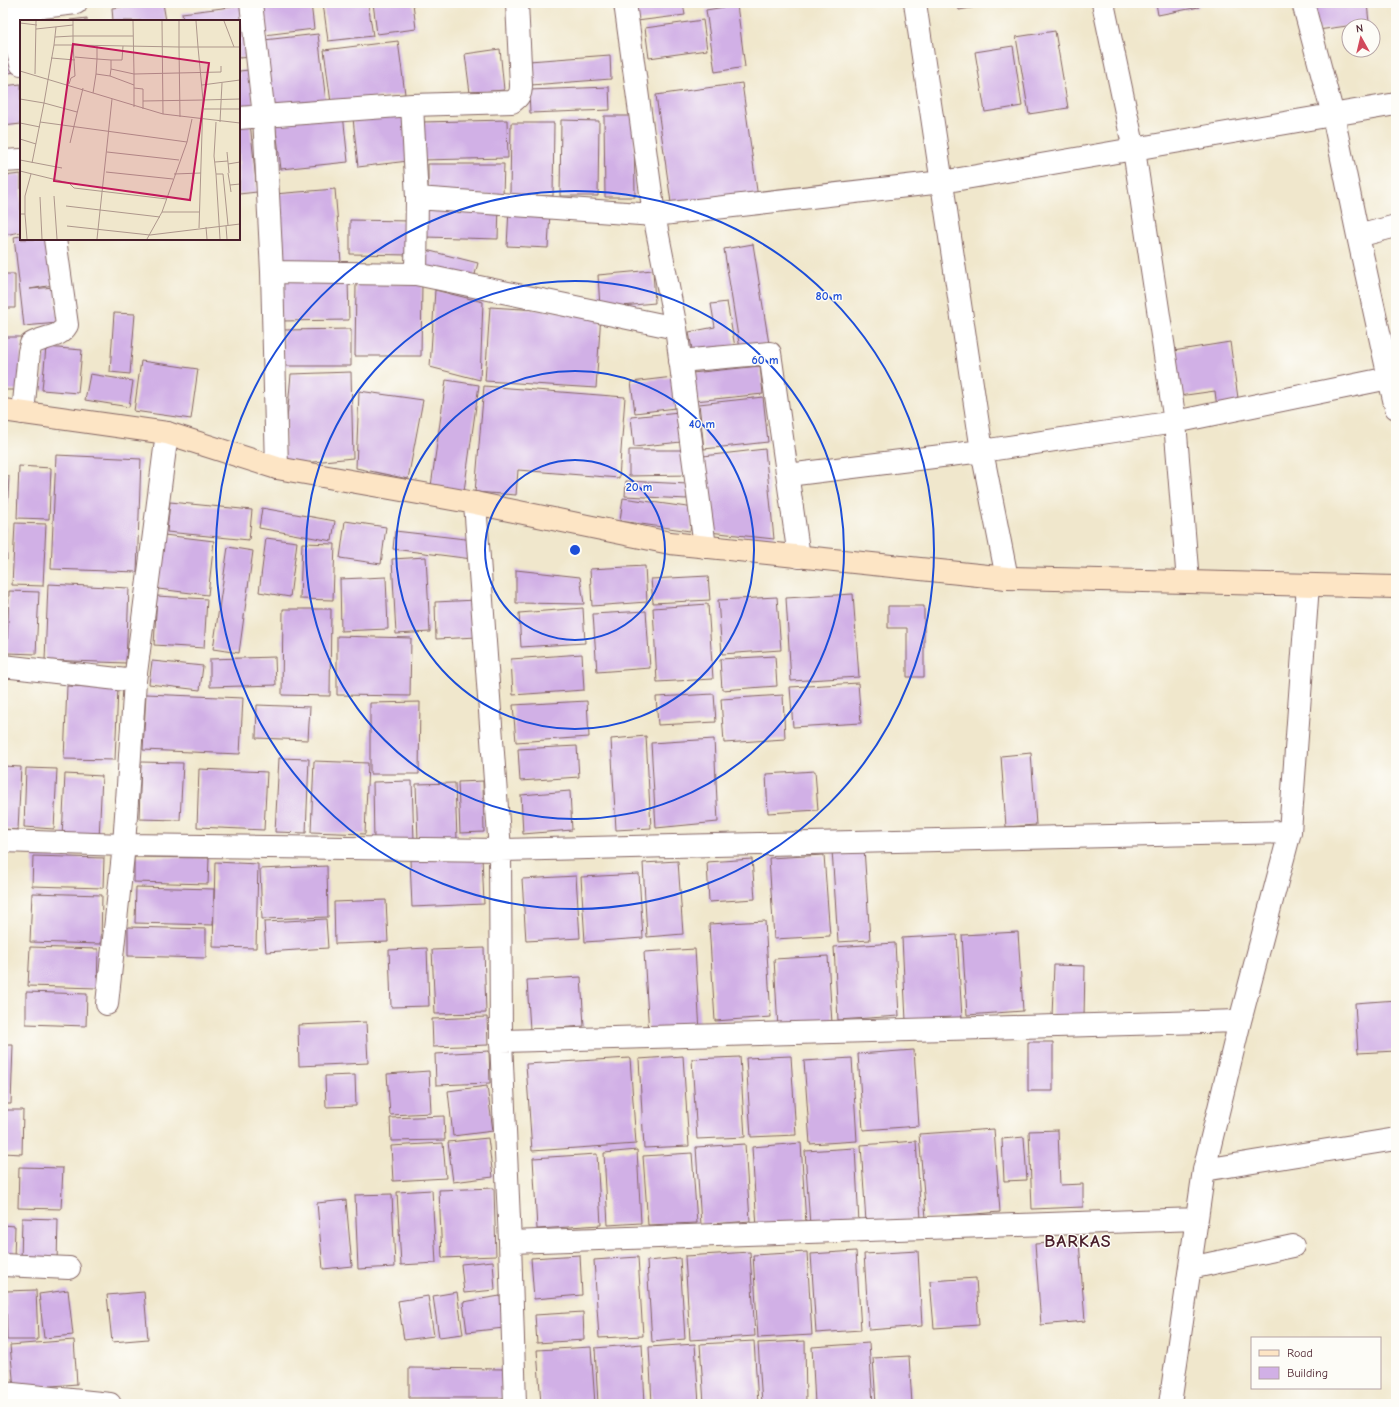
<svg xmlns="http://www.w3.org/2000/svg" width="1399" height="1407" font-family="'Comic Neue',sans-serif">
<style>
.building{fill:#d1b0e6}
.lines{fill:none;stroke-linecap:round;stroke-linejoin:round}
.street-casing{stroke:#846563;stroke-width:24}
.secondary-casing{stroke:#846563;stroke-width:24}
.street{stroke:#fff;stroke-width:22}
.secondary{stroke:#fde5c5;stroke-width:22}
.ring{fill:none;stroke:#1d4ed8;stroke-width:2}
.labels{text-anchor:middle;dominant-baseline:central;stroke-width:3;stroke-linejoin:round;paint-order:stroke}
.district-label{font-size:18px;font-weight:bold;letter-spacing:1px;fill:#4a1f2b;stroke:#fdfcf7}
.inset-road{fill:none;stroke:#ae978c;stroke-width:1}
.view{fill:#c2185b;fill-opacity:0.15;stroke:#c2185b;stroke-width:2}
.inset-edge{fill:none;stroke:#4a1f2b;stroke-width:2}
.centre{fill:#1d4ed8;stroke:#fdfcf7;stroke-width:2}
.ring-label{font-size:12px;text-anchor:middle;font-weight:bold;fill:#1d4ed8;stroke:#fdfcf7;stroke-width:3;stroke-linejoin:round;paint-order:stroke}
</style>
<rect width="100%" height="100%" fill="#fdfcf7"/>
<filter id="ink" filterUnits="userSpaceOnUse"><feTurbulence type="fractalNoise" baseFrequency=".025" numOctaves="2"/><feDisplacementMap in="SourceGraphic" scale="8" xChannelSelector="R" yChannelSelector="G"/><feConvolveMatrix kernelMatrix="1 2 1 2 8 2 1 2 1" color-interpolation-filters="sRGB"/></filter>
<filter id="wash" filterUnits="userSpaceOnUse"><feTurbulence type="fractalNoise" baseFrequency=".012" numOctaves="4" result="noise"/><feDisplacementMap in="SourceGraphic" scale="16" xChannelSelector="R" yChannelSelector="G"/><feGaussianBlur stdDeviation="0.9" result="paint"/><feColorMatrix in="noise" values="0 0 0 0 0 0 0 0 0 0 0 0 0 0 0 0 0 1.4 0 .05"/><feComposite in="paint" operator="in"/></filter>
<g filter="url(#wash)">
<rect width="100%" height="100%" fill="#f0e7cc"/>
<g id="blocks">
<!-- building -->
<path class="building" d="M149 3H163L166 21H113L112 8Z
M260 3H311L314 29 264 35Z
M323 3H368L373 36 328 41Z
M373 3H413L416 29 377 34Z
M634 3H683L685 15 637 21Z
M958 3H993V4L959 10Z
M1156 3H1198L1199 7 1158 15Z
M1313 3H1367L1369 23 1318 30Z
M247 5 253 57 239 58V21H183L182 13Z
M737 5 745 67 715 72 706 10Z
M87 18V21H70V20Z
M703 20 707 50 649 58 645 28Z
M3 22 15 72 3 74Z
M1055 31 1068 108 1029 114 1016 37Z
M318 34 326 102 272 108 264 40Z
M398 41 405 94 331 103 324 50Z
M1013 46 1022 106 985 112 975 52Z
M500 49 504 90 470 93 465 54Z
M610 55 611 79 531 85 529 61Z
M249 70 254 111 239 113V71Z
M742 83 758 198 672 210 656 95Z
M21 84V124L3 126V86Z
M609 87 610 110 530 113 529 90Z
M403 112 408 161 358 167 353 118Z
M343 114 348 162 281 169 275 122Z
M604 116H634L635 197H605Z
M507 120 508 158 423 160 422 122Z
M561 120 599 121 598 196H560Z
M250 122 257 192 239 194V123Z
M511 123H554L553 196 510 195Z
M428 164H504L503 195H428Z
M21 174V232L4 235 3 176Z
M335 189 341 262 281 268 274 194Z
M426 203 499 205 498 239 425 237Z
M509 209 550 211 548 248 507 246Z
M350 220 411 221 410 255 350 254Z
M21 236V239H46L53 285 30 289 55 287 58 323 24 326 14 237Z
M753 244 769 344 740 349 724 249Z
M426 250 478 263 473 282 421 270Z
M653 270 655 303 600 308 598 275Z
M3 274H15V308H3Z
M279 280H348L349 320 280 321Z
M356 284H422L421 356H355Z
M435 290 483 302 480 380 430 367Z
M727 302 735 347 693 355 689 332 715 327 711 304Z
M490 307 601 314 596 388 485 381Z
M114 313 135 314 130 374 110 372Z
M351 329V366H283V330Z
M3 337H21V390H3Z
M1230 342 1239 405 1217 408 1215 391 1179 396 1167 352Z
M46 347 82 350 78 393 42 390Z
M141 361 198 369 191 419 134 411Z
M760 366 763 394 695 401 692 373Z
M351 372 353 458 283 465 291 374Z
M90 374 133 381 129 407 85 400Z
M673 377 676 408 635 413 631 382Z
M446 380 479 385 464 491 431 486Z
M484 386 625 397 619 478 518 470 516 495 475 492Z
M359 391 423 400 408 479 356 468Z
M763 397 768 442 704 449 699 404Z
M679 412 681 442 634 447 631 417Z
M765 449 774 539 709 532 703 456Z
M629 450H687L688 475 629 476Z
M56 455 141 459 137 572 51 569Z
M19 466 51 468 49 519 17 518Z
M3 476H9L7 513 3 512Z
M626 481 688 484 687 499 625 496Z
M623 498 694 508 690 531 620 521Z
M170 502 252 510 249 540 167 532Z
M262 508 335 521 332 541 259 528Z
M3 518H5L7 560H3Z
M345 521 386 527 381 564 340 558Z
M15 523 46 524 43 586 12 585Z
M395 531 474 540 472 559 393 549Z
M164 535 214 541 208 595 158 589Z
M266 538 297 542 290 597 259 592Z
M302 543 335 544 333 600 300 599Z
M228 547 253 551 239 653 213 649Z
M426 557 430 632 396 634 392 559Z
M645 566 647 602 592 606 590 569Z
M516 570 580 577 584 604 516 603Z
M708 576 710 600 653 603 651 579Z
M386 577 388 629 341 631 340 579Z
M48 584 129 588 126 663 45 660Z
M9 591 39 592 36 654 7 653Z
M853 594 859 677 791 681 786 598Z
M157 596 207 599 204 648 154 645Z
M777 597 781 650 722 654 718 600Z
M477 600 478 637 436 639 435 602Z
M708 604 713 679 657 682 653 608Z
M888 606H924V677H907V628H888Z
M583 608 585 643 521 647 519 613Z
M283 609H331L330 696 282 695Z
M646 611 650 668 597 672 593 614Z
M337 636 411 638 410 696 337 695Z
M582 654 584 690 513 695 511 659Z
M775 656 777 686 722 690 720 659Z
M275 657 276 685 210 687V659Z
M152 661 203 666 200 690 149 684Z
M858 683 861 723 793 727 790 687Z
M67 686 118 688 115 760 64 759Z
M146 694 243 698 240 754 143 750Z
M714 694 716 722 658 725 656 697Z
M783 695 785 739 724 743 721 699Z
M587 701 589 737 516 742 513 705Z
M420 702 419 774H370V703Z
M257 705 310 707 308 740 256 738Z
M646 736 651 828 616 830 611 739Z
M714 739 718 822 656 828 651 743Z
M577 746 579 777 520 781 518 749Z
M1031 753 1036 825 1006 827 1001 756Z
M279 758 309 759 306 833 275 832Z
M314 761 368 763 365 834 311 832Z
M141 762 183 763 180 820 139 819Z
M3 766 21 767 18 830 3 829Z
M26 768 57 769 54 829 24 827Z
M199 769 267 772 264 830 197 827Z
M815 771 818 810 768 813 766 774Z
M65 774 102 776 99 839 62 837Z
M412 781 414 841 374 842 373 782Z
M483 781 484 832 460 833 458 782Z
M455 783 457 839 418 840 416 784Z
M570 791 572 830 523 834 521 795Z
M864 848 870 940 838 942 832 850Z
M824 855 830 936 774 939 769 858Z
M33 856 104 858 103 888 32 886Z
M134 857 209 858 208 884 134 882Z
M482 857 484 904 412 907 410 860Z
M752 859 755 899 709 902 707 862Z
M678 861 683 934 647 937 643 863Z
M215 862 258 864 256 948 213 947Z
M327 866 328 917 262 919 260 869Z
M639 874 643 938 585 942 581 877Z
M576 876 580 938 526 941 522 879Z
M136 887 214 889 213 925 135 923Z
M32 893 102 895 101 944 30 942Z
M386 900 388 942 335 944 334 902Z
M326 919 328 948 266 952 264 922Z
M765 921 771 1017 715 1021 709 924Z
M128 927 206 929V958L128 956Z
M1018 932 1023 1011 967 1015 962 935Z
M957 935 962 1018 906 1021 902 938Z
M895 943 899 1016 838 1020 834 947Z
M30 947 98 949 97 988 28 986Z
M427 948 429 1006 391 1007 389 950Z
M484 948 486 1013 435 1014 432 950Z
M695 949 700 1031 649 1034 644 952Z
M828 956 832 1024 778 1028 774 959Z
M1054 965 1085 966 1084 1017 1052 1016Z
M581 977 584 1026 530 1030 527 980Z
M26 992 87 994 86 1026 26 1024Z
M1396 1000V1051L1358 1053 1355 1003Z
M487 1017 488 1045 433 1047 432 1019Z
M366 1022 368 1063 299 1066 298 1025Z
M1028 1042H1053V1091H1028Z
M3 1045H13L11 1104H3Z
M914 1050 919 1126 863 1130 858 1054Z
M489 1051 490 1083 436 1085 435 1054Z
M683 1056 689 1146 644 1148 639 1059Z
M791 1056 796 1135 751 1137 746 1058Z
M740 1057 745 1137 697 1139 692 1059Z
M630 1058 636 1144 532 1151 526 1064Z
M852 1058 857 1141 810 1144 804 1061Z
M429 1071 431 1113 390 1115 387 1074Z
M355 1075 356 1106 326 1107 325 1076Z
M487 1086 493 1131 453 1136 448 1091Z
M3 1110H23L22 1154 3 1153Z
M444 1116 445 1140 391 1141 390 1118Z
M994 1129 1000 1212 926 1218 919 1134Z
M1058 1130 1060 1185 1083 1184V1207L1032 1209 1029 1131Z
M1024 1137 1027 1180 1004 1181 1002 1139Z
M488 1138 493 1177 453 1182 448 1142Z
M916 1141 921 1219 866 1222 861 1145Z
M443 1143 446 1178 393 1181 391 1146Z
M801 1143 806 1224 757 1228 752 1147Z
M745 1144 750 1221 701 1225 696 1147Z
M855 1148 859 1223 810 1226 805 1151Z
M637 1150 641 1223 608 1225 604 1153Z
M692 1153 697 1223 648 1225 643 1156Z
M597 1154 601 1225 537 1229 533 1158Z
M19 1167 63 1168 61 1209 18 1208Z
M494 1188 496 1256 442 1258 439 1190Z
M432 1190 436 1263 401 1265 397 1192Z
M392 1194 395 1267 358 1269 355 1195Z
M346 1200 352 1266 323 1269 317 1203Z
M22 1218 58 1219 57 1263H21Z
M3 1225 15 1226 14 1259H3Z
M1079 1241 1085 1321 1041 1325 1035 1244Z
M856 1251 861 1330 816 1333 811 1254Z
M918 1251 922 1326 869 1330 864 1254Z
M750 1252 755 1336 690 1340 685 1256Z
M807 1252 812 1335 758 1338 753 1255Z
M580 1255 582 1295 534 1299 531 1258Z
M638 1257 643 1336 599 1338 594 1260Z
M680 1258 685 1339 652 1342 647 1261Z
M493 1261 495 1290 464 1293 461 1264Z
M976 1278 979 1325 934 1328 930 1281Z
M36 1290 38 1340H7L6 1291Z
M68 1290 73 1335 44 1338 39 1294Z
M144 1292 148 1339 112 1342 107 1295Z
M457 1292 463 1334 439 1337 433 1296Z
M428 1296 434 1336 404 1340 398 1301Z
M500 1296 504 1328 467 1332 463 1302Z
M583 1312 584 1340 537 1343 535 1315Z
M74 1340 77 1384 14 1389 10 1345Z
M754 1341 758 1404H704L700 1344Z
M805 1341 806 1404H762L758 1343Z
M869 1343 873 1404H815L812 1347Z
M642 1344 645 1404H598L595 1348Z
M695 1344 699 1404H652L649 1347Z
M591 1347 595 1404H541L537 1350Z
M909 1356 912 1404H876L873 1358Z
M409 1368 505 1369V1398H409Z"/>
</g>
</g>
<g filter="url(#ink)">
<use href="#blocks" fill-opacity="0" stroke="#846563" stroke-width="1"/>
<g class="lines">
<defs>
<path id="street" d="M6 3 7 11 76 3
M625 3 654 215 942 182 1396 104
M915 3 982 451 1007 578
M1103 3 1134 150 1175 422 1188 582
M1303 3 1333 115 1358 236 1389 378 1396 377
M3 12 7 11 21 64
M412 105 512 102C519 97 521 94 521 85L517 3
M239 118 264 116 251 3
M3 161 21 160
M1358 236 1396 226
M272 272 264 116 412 105 417 198
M416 274 676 328
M680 361 770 353 799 557
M23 413 29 352 31 344C44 336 59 339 67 325L55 239
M277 468 272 272 416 274 417 198 654 215 676 328 705 547
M788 475 982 451 1175 422 1389 378 1396 408
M475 503 500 850 501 1041 510 1242 515 1404
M3 666 135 681
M3 841 124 845 500 850 1290 832
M107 1004 124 845 135 681 167 433
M501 1041 1240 1021
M1204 1170 1396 1139
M510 1242 1197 1219
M3 1265 69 1268
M1190 1268 1293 1246
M3 1393 110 1404
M1170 1404 1204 1170 1240 1021 1290 832 1308 585"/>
<path id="secondary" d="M3 410 167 433 277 468 475 503 670 543 1007 578 1188 582 1396 587"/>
</defs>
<!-- street casing -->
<use href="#street" class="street-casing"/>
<!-- secondary casing -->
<use href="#secondary" class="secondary-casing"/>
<!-- street -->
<use href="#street" class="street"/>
<!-- secondary -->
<use href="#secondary" class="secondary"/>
</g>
</g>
<!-- distance rings -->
<g class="ring">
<circle cx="575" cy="550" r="90"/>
<circle cx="575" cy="550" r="179"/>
<circle cx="575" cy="550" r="269"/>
<circle cx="575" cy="550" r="359"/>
</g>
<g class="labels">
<!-- district labels -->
<g class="district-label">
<text x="1078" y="1241">BARKAS</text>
</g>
</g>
<!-- overview -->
<g transform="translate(20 20)">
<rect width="220" height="220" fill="#f0e7cc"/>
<path class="inset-road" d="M53 1V16H113M113 1 114 54 201 52V46M142 1 143 94M159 1V27H178L183 80 220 79M176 1 178 27H220M204 1 214 27M0 3 17 5M16 9 53 5M35 17 53 16V25L159 27 160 97M34 25 36 7M55 37 77 39V26M31 38 55 40M91 40H102L103 26M0 51 143 94 220 103M15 54 16 1M76 54 77 39 91 40V49M90 56 114 65M182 65 220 60M114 68 123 69V89M73 73 76 54 90 56 91 49 114 54V87M0 79 24 83 34 25H53L55 56 51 58 49 64M123 81 183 80 179 208M184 89H220M20 102 167 122M196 102 194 136 196 154M200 102 202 63M0 103 20 107M0 119 16 124M50 123 63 68M87 132 159 140M207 132 209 153M0 140 42 148M195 142 208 141M12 143 24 83 57 92M208 144 220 142M0 151 49 163 54 168 147 179M86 152 153 159M208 153 210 165M154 154 181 153M172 170 173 154M211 172 210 165 220 164M34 176 37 219M20 177 22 219M46 186 140 197M142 192H180M0 194H5V176L11 154M5 194 7 219M47 206 130 215 220 204M206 206 207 219M186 207 187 219M77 219 92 79M127 219 142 192 167 122 172 99M200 219 196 154H203L208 205"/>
<path class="view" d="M53 24 189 43 170 180 34 161Z"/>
<rect width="220" height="220" class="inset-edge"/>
</g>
<circle cx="575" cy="550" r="6" class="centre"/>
<g class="ring-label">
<text x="829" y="300">80 m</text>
<text x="765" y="364">60 m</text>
<text x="702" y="428">40 m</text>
<text x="639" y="491">20 m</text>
</g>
<!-- margin -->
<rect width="1399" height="1407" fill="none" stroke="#fdfcf7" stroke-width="16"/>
<!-- legend -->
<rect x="1251" y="1337" width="130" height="52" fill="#fdfcf7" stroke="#b5a4a5"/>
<rect x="1259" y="1350" width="20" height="6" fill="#fde5c5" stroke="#b5a4a5"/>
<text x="1287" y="1357" font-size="12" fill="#4a1f2b">Road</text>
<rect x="1259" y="1367" width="20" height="12" fill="#d1b0e6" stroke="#b5a4a5"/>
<text x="1287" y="1377" font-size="12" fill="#4a1f2b">Building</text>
<!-- north arrow -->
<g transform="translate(1361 38) rotate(352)"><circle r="19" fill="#fdfcf7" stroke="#b5a4a5"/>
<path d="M0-3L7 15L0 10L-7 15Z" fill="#d1495b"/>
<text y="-6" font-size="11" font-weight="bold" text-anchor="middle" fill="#4a1f2b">N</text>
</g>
</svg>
